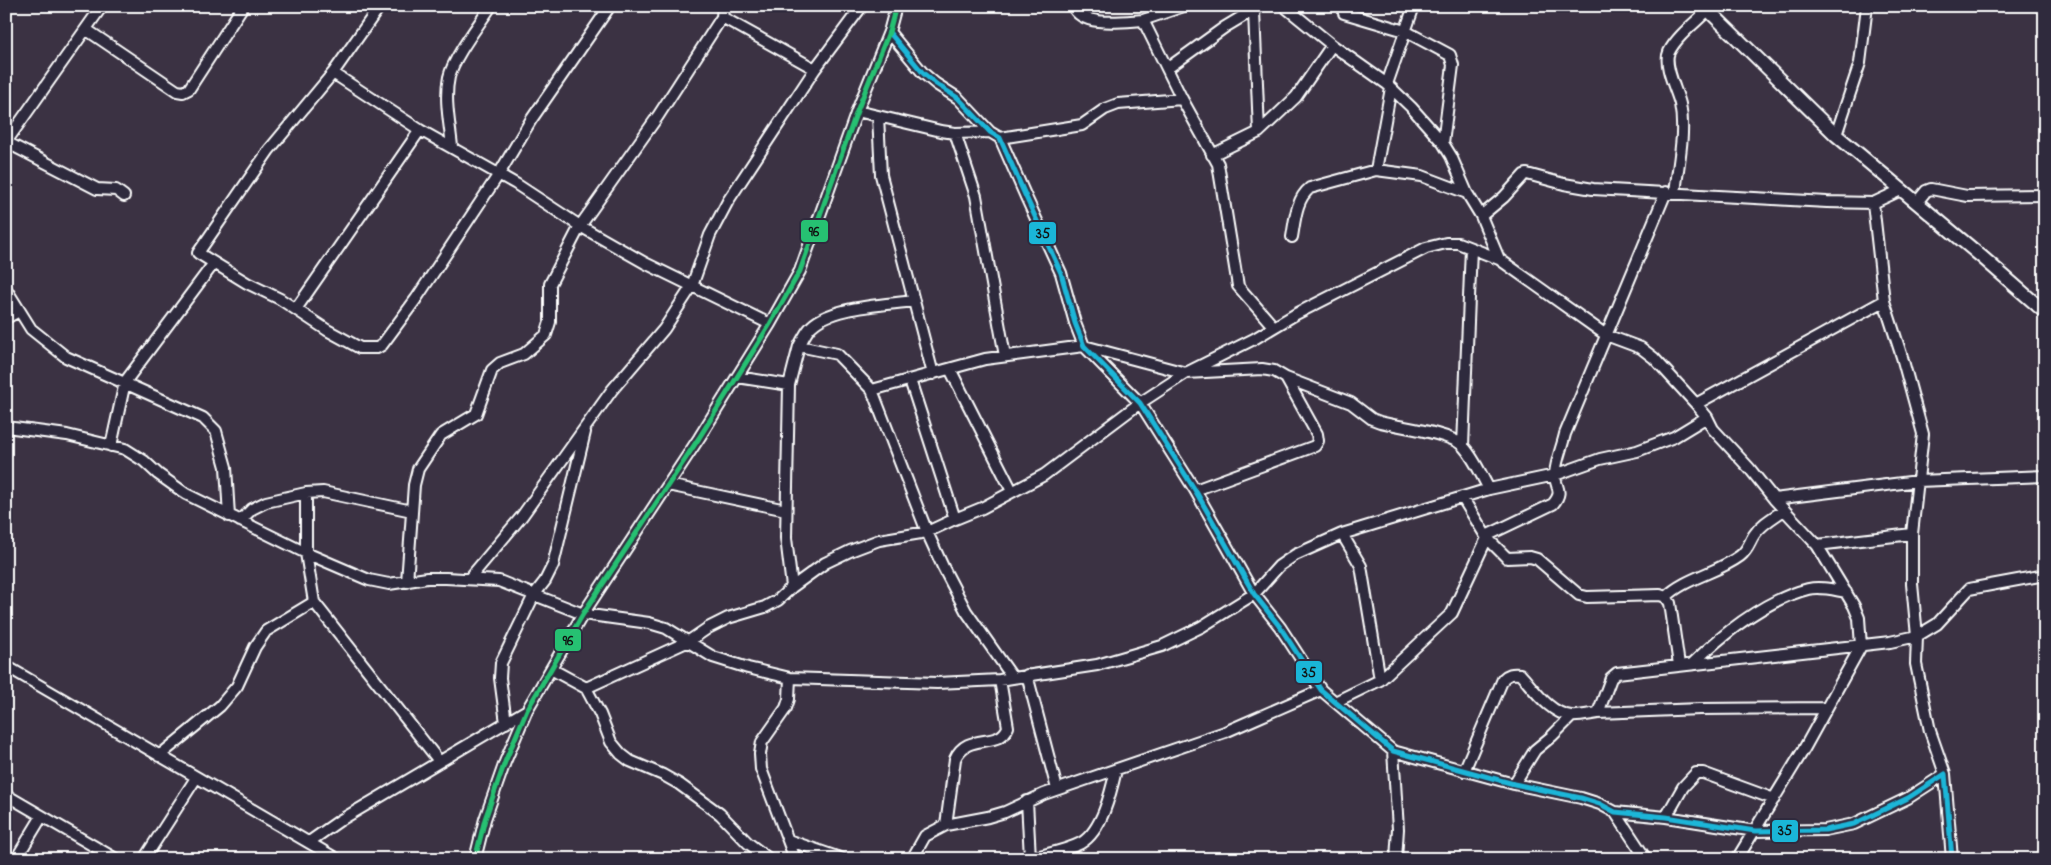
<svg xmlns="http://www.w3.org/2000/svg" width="2051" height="865" font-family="'Indie Flower',sans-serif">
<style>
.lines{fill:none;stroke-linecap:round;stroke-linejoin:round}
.minor-casing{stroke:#fff;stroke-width:14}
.tertiary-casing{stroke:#fff;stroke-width:16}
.minor{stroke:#2f2a3d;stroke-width:10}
.tertiary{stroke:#2f2a3d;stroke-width:12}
.bus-1-casing{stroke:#2f2a3d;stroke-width:9}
.bus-2-casing{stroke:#2f2a3d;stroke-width:9}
.bus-1{stroke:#1ab6d8;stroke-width:5}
.bus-2{stroke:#26c172;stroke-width:5}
.line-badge{stroke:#2f2a3d;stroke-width:2}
.pale-badge-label{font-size:14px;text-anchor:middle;font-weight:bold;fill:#111}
</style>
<rect width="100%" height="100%" fill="#3b3243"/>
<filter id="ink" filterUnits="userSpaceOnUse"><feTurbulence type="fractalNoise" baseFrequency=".02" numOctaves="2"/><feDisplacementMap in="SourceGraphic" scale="10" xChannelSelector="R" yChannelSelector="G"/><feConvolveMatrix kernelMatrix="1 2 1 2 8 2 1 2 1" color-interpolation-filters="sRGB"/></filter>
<g filter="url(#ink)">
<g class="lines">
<defs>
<path id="minor" d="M380 6 333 73 420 130 516 184 580 226 645 263 770 324
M1073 6C1082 28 1124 21 1143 20
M1184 6 1143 20 1182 99 1218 164 1238 286 1273 326
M1284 6 1332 45 1387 84
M1343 6 1344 13 1405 31 1450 55 1453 65 1443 143
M1414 6 1387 84 1411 107 1443 143 1451 156 1467 193 1481 216 1499 259
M1254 11 1259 132
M722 17 723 6
M87 30 177 91 183 92 189 89 243 6
M889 32 923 73 936 84 958 98 990 132 1000 138 1026 197 1061 273 1075 323 1084 346 1140 403 1195 490 1254 594 1280 627 1321 690 1393 751 1514 784 1581 798 1600 804 1615 812 1666 817 1755 831 1825 830 1854 824 1908 798 1945 774 1952 859
M1168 68 1225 27 1260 6
M333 73 269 150 198 253 247 283 280 299 327 330 360 348H377L382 345 416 299 499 174 531 120 610 6
M857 111 941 131 955 133 990 132
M878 116 881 175 933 374
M955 133 976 196 1005 356
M1836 135 1860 63 1867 6
M1000 138 1082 125 1105 109 1118 104 1182 99
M6 142 102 6
M6 142 97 189 116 190 124 196
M452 147C450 125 444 99 449 77 454 56 479 25 491 6
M1212 155 1259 132 1296 97 1332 45
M1376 170 1391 88
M1675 193C1678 164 1686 132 1680 104 1677 91 1663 65 1669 52 1677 36 1695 23 1708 10
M1917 202 1926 191 1931 189 1967 196 2045 195
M1481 216 1504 197 1524 175 1527 174 1564 184 1593 189 1827 202 1873 203
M1292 237C1295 220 1296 199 1310 188L1376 170 1422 176 1467 193
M6 289 31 329 66 357 203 418 216 431 226 467 229 516
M1884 301 1902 357 1923 434 1912 534V584L1917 636 1916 664 1930 731 1945 774
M296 309 420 130
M6 318 19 311
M799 346C802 341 805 334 809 329 827 306 886 305 913 301
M950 369 1012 491
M737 377 789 385
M1286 378 1351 403 1372 419 1380 422C1399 427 1450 433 1462 445 1474 457 1481 475 1489 489
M872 390 985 359 1084 346 1186 373 1262 369 1274 371 1286 378 1317 434 1318 441 1315 446 1195 490
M1707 417 1713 429 1750 469 1774 499 1817 545 1854 606 1859 618 1861 646 1804 749 1737 859
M6 427 67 435 125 449 144 461 158 474 186 494 306 553 369 580 389 584 427 578H446L499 581 583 614 649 623 666 628 713 657 748 668 790 678 937 683 1000 680 1097 665 1162 646 1201 627 1254 594 1279 566 1295 555 1342 534 1489 489 1555 475 1600 459 1637 451 1674 437 1707 417 1696 404 1884 301 1873 203 1901 190
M111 446 125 382 214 263
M1463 446 1471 248
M668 485 786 510
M306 493V553L314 602 439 761
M1774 499 1918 481 2045 476
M955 519 982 508 1044 475 1140 403 1186 373 1254 339 1296 314 1426 248 1446 243H1458L1499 259 1606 335 1641 348 1654 358 1696 404
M240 521 252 509 266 502 306 493 323 492 412 511
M1342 534 1361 566 1380 680
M1486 536 1553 504C1565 490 1554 487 1555 474 1556 461 1562 447 1565 434L1666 192
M1487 538 1507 558 1530 557 1537 559 1579 595 1587 597 1660 595 1666 597 1670 603 1679 665
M1817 545 1912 534
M469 579 522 516 612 390 664 329 692 286 710 235 728 201 815 69 862 6
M407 582 414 485 418 469 441 435 476 414 492 370 500 363 524 354 546 335 550 322V284L580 226 658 116 722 17 815 69
M792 587 786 538 789 385 799 346 837 354 872 390 927 532 943 567 966 611 1013 678
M1666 597C1685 578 1717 573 1740 556 1748 550 1749 543 1754 535 1761 524 1774 517 1784 510
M1693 663C1724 633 1765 600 1808 589 1821 586 1834 590 1846 592
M6 666 337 859
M551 669 586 688 600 714 611 742 621 754 630 761 663 775 679 784 720 814 748 843 769 859
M1027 675 1057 789
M790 678 789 699 786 708 762 742 760 754 761 769 795 859
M586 688 689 641 708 628 728 618 765 607 778 600 792 587 825 563 850 551 879 540 927 532 955 519 910 380
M1335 702 1380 680 1452 613 1487 538 1462 497
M1598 713 1700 709 1826 708
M506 723 500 678 501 663 534 595 545 581 553 565 585 432
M1393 751 1398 829 1396 859
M159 756 220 706 237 686 255 647 266 631 314 602
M1464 771 1503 679C1508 674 1512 673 1520 674 1534 689 1549 713 1571 716 1579 717 1590 714 1598 713L1611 678 1617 673 1890 642 1917 636 1937 624 1969 589 2045 575
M1514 784 1535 750 1552 736 1572 716
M6 795 116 859
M1027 801 1030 858
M1615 812 1646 859
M1666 817 1683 787 1696 773H1703L1774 799
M946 825 955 759C967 731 999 750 1008 727L1000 680
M788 840 843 859
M309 842 339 821 527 710
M16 859 42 816
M144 859 196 778
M475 859 485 819 505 762 527 710 583 614 699 438 770 324 800 271 857 111 889 32 896 6
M912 859 925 836 946 825 988 817 1005 812 1044 794 1225 732 1321 690
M1029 859C1045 854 1066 851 1081 843 1102 831 1111 792 1116 770"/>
<path id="tertiary" d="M1704 6 1836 135 1982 257 2045 312"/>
</defs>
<!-- minor casing -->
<use href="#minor" class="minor-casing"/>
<!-- tertiary casing -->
<use href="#tertiary" class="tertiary-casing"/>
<!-- minor -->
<use href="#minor" class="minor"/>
<!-- tertiary -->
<use href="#tertiary" class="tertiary"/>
<defs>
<path id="bus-1" d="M889 32 923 73 936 84 958 98 990 132 1000 138 1026 197 1061 273 1075 323 1084 346 1140 403 1195 490 1254 594 1280 627 1321 690 1393 751 1514 784 1581 798 1600 804 1615 812 1666 817 1755 831 1825 830 1854 824 1908 798 1945 774 1952 859"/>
<path id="bus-2" d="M475 859 485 819 505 762 527 710 583 614 699 438 770 324 800 271 857 111 889 32 896 6"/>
</defs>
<!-- bus-1 casing -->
<use href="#bus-1" class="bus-1-casing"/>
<!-- bus-2 casing -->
<use href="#bus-2" class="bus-2-casing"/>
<!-- bus-1 -->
<use href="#bus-1" class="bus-1"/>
<!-- bus-2 -->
<use href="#bus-2" class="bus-2"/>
</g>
</g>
<g class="line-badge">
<rect x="800" y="219" width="29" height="24" rx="5" fill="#26c172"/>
<rect x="1028" y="221" width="29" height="24" rx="5" fill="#1ab6d8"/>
<rect x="554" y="628" width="28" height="24" rx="5" fill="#26c172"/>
<rect x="1295" y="660" width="28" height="24" rx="5" fill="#1ab6d8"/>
<rect x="1771" y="819" width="28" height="24" rx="5" fill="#1ab6d8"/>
</g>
<g class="pale-badge-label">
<text x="814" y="236">96</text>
<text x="1043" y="238">35</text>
<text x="568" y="645">96</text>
<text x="1309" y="677">35</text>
<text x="1785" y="835">35</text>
</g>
<!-- margin -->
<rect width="2051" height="865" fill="none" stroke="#2f2a3d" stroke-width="25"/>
<rect x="12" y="12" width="2026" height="840" fill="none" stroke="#fff" stroke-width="2" filter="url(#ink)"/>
</svg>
